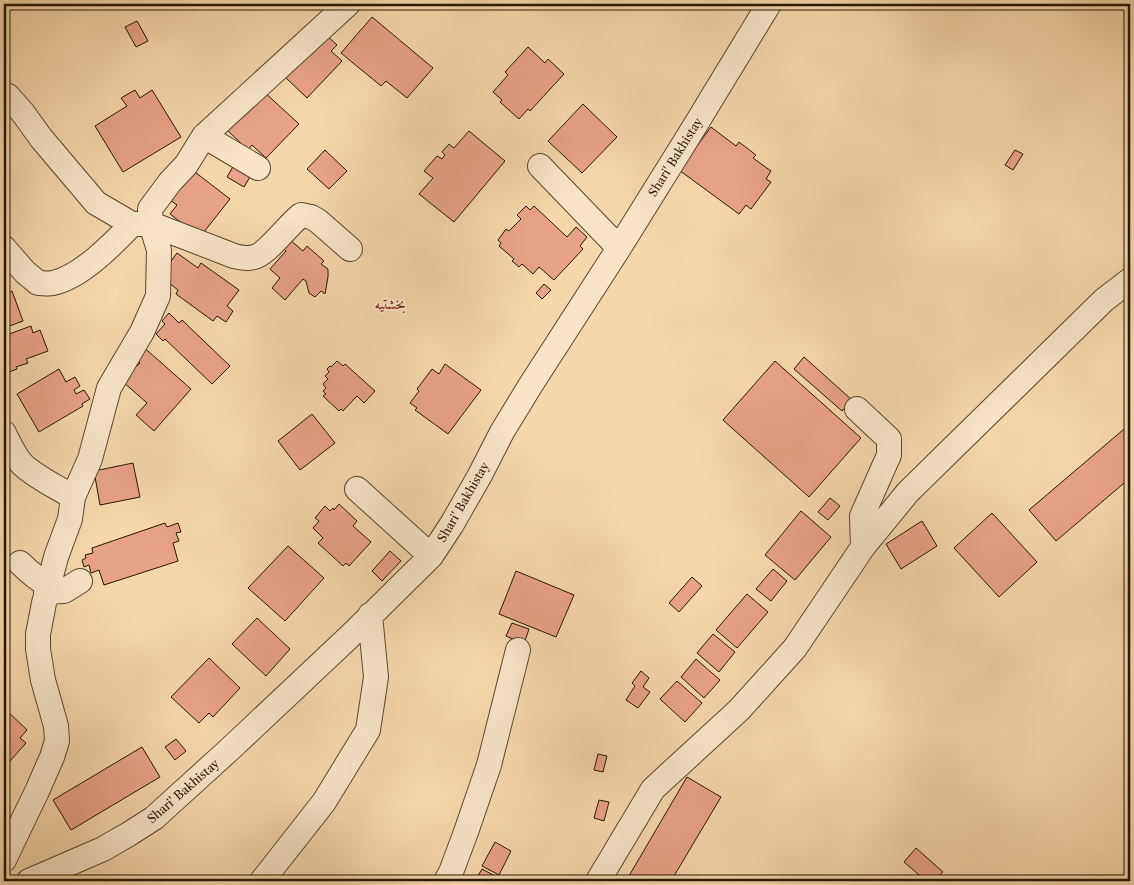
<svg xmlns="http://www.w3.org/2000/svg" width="1134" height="885" font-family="'Libre Caslon Text',Amiri,serif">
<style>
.building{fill:#e8a288;stroke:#251603}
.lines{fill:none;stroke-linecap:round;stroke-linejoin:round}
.minor-casing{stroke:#59462d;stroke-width:26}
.minor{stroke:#f9e4c8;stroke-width:24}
.labels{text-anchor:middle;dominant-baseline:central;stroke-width:4;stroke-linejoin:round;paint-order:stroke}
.street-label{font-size:12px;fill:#251603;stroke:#f9e4c8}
.quarter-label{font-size:15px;fill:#7a1f14;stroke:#f9e4c8}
</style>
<rect width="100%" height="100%" fill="#f6d6ab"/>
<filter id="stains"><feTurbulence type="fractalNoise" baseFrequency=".004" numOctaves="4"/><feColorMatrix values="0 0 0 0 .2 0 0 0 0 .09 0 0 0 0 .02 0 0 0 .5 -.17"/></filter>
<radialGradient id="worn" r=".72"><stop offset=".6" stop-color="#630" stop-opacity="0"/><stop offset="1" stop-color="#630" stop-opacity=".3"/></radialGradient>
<!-- building -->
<path class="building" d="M372 17 433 68 407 98 386 81 381 86 341 53Z
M137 21 148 41 136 47 125 27Z
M326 35 337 45 331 51 342 61 307 98 285 77Z
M528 47 545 63 548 59 564 74 530 111 528 109 519 119 500 102 502 100 493 92 508 75 505 72Z
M135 90 140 98 152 90 181 137 123 172 95 126 127 106 121 98Z
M262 90 299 124 266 158 252 145 248 150 226 129Z
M583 104 617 137 582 173 548 141Z
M711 127 736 146 739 142 756 155 753 158 771 171 766 179 771 182 751 209 746 205 739 214 679 170Z
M469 131 505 161 454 222 419 194 433 178 424 171 437 156 442 159 445 155 442 152 449 144 454 148Z
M325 150 347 171 329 189 307 169Z
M1015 150 1023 154 1013 170 1005 165Z
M234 165 251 175 244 187 227 177Z
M191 169 230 199 200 237 170 214 177 205 170 200Z
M526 206 530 210 534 206 567 237 576 227 587 237 580 246 583 249 554 280 539 267 533 274 522 264 519 267 512 261 514 259 499 246 501 243 498 240 506 229 509 231 521 219 517 215Z
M289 239 303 251 307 246 324 261 321 264 328 269V277L325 294 321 291 315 297 309 293 306 281 303 279 285 300 272 288 280 278 270 269 286 251 282 247Z
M177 253 198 268 201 263 239 290 227 306 233 311 226 322 217 316 213 321 176 294 178 290 160 276Z
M544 284 551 290 542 299 536 293Z
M12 291 23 321 4 328V294Z
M169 313 179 323 182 320 230 366 212 384 165 339 163 341 156 334 165 324 162 321Z
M31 326 33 333 40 330 48 351 26 359 28 363 16 367 17 369 4 374V336Z
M140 344 191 389 154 431 136 415 147 403 122 381 131 360 137 366 140 363 130 355Z
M804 357 852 400 842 411 794 369Z
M337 361 343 366 345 364 375 391 364 403 357 396 343 411 341 409 339 411 323 396 326 394 323 391 326 388 323 384 328 379 325 376 329 372 327 369 330 366 331 367Z
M775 361 861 438 809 497 723 420Z
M445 364 481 390 448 434 415 410 417 408 410 403 419 391 417 389 432 369 439 374Z
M59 369 66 382 75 377 80 386 74 390 76 394 84 390 90 399 82 404 83 406 39 432 17 394Z
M312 414 335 443 300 470 278 441Z
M1130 424V478L1056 541 1029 510Z
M133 463 140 497 100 505 94 471Z
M830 498 840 506 828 520 818 512Z
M339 504 357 521 353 526 371 542 349 566 346 563 343 566 318 543 323 538 313 528 319 521 315 518 325 506 330 511 333 508 334 510Z
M801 511 831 537 795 580 765 555Z
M992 513 1037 562 999 597 954 548Z
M922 521 937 546 901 569 886 544Z
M165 523 167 527 178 523 181 532 176 533 179 541 173 543 178 561 104 585 99 570 91 573 89 565 84 567 82 560 86 558 85 555 93 553 92 548Z
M288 546 324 578 285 621 248 588Z
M390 551 401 561 382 581 372 571Z
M773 569 787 581 771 601 756 589Z
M516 571 574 595 556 637 499 614Z
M692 577 702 586 679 612 669 603Z
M747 594 768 612 737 648 716 630Z
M257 618 290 649 266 676 232 644Z
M512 623 529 629 524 644 506 636Z
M713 634 735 652 719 672 697 653Z
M209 658 240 688 213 717 209 713 199 723 171 697Z
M696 659 720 680 704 698 681 677Z
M641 671 649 678 643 687 650 692 638 708 626 700 635 686 632 683Z
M677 681 702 703 685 722 660 699Z
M4 708 27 730 20 738 26 743 4 768Z
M176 739 186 751 175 760 165 747Z
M142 747 160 777 71 830 53 800Z
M598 754 607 756 603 772 594 770Z
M687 777 721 797 671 881H626Z
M599 800 609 802 604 821 594 818Z
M495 842 511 851 499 875 482 866Z
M916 848 943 872 934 881H926L904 862Z
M482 869 497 877 495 881H475Z
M905 875 913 881H899Z"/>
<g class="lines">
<defs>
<path id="minor" d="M4 96H8L23 113 41 138 96 203 132 224H151L234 256C241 258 247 259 254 257 266 255 289 224 301 215L311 217 318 221 350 249
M204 136 258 168
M540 166 619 248
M4 248 25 272 38 283C43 283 48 284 53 283 81 277 113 244 132 224
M857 409 889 439V455L862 516 863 547
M4 433C9 443 14 455 22 464 35 477 57 487 73 497
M357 489 431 556
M20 563C29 572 37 579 48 585
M46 592 64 591 80 581
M4 860 38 789 52 757 57 741 56 726 43 680 38 649V634L44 603 56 557 70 519 73 497 90 459 109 388 142 332 158 296 159 250 151 224 150 209 170 182 186 165 204 136 348 4
M29 881 103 849 129 834 154 818 230 749 349 637 431 556 452 524 480 475 502 432 530 386 619 248 693 129 769 4
M262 881 324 802 368 730 376 677 370 615
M446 881 451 872 466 832 489 765 518 650
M598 881 653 789 739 710 795 648 863 547 908 492 1104 300 1130 280"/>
</defs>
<!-- minor casing -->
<use href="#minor" class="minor-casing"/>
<!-- minor -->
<use href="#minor" class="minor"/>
</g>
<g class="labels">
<!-- street labels -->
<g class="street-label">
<text transform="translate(675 157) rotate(-58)">Shari' Bakhistay</text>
<text transform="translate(463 502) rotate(-60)">Shari' Bakhistay</text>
<text transform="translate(183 791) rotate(-41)">Shari' Bakhistay</text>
</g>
<!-- quarter labels -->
<g class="quarter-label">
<text x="390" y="303">بخشتيه</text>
</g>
</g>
<!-- margin -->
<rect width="1134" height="885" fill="none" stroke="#f6d6ab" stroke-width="20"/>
<rect x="5" y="5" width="1124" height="875" fill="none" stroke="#251603" stroke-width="2.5"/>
<rect x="10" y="10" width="1114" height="865" fill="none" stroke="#251603"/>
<rect width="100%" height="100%" filter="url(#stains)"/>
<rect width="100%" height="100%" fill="url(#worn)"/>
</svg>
